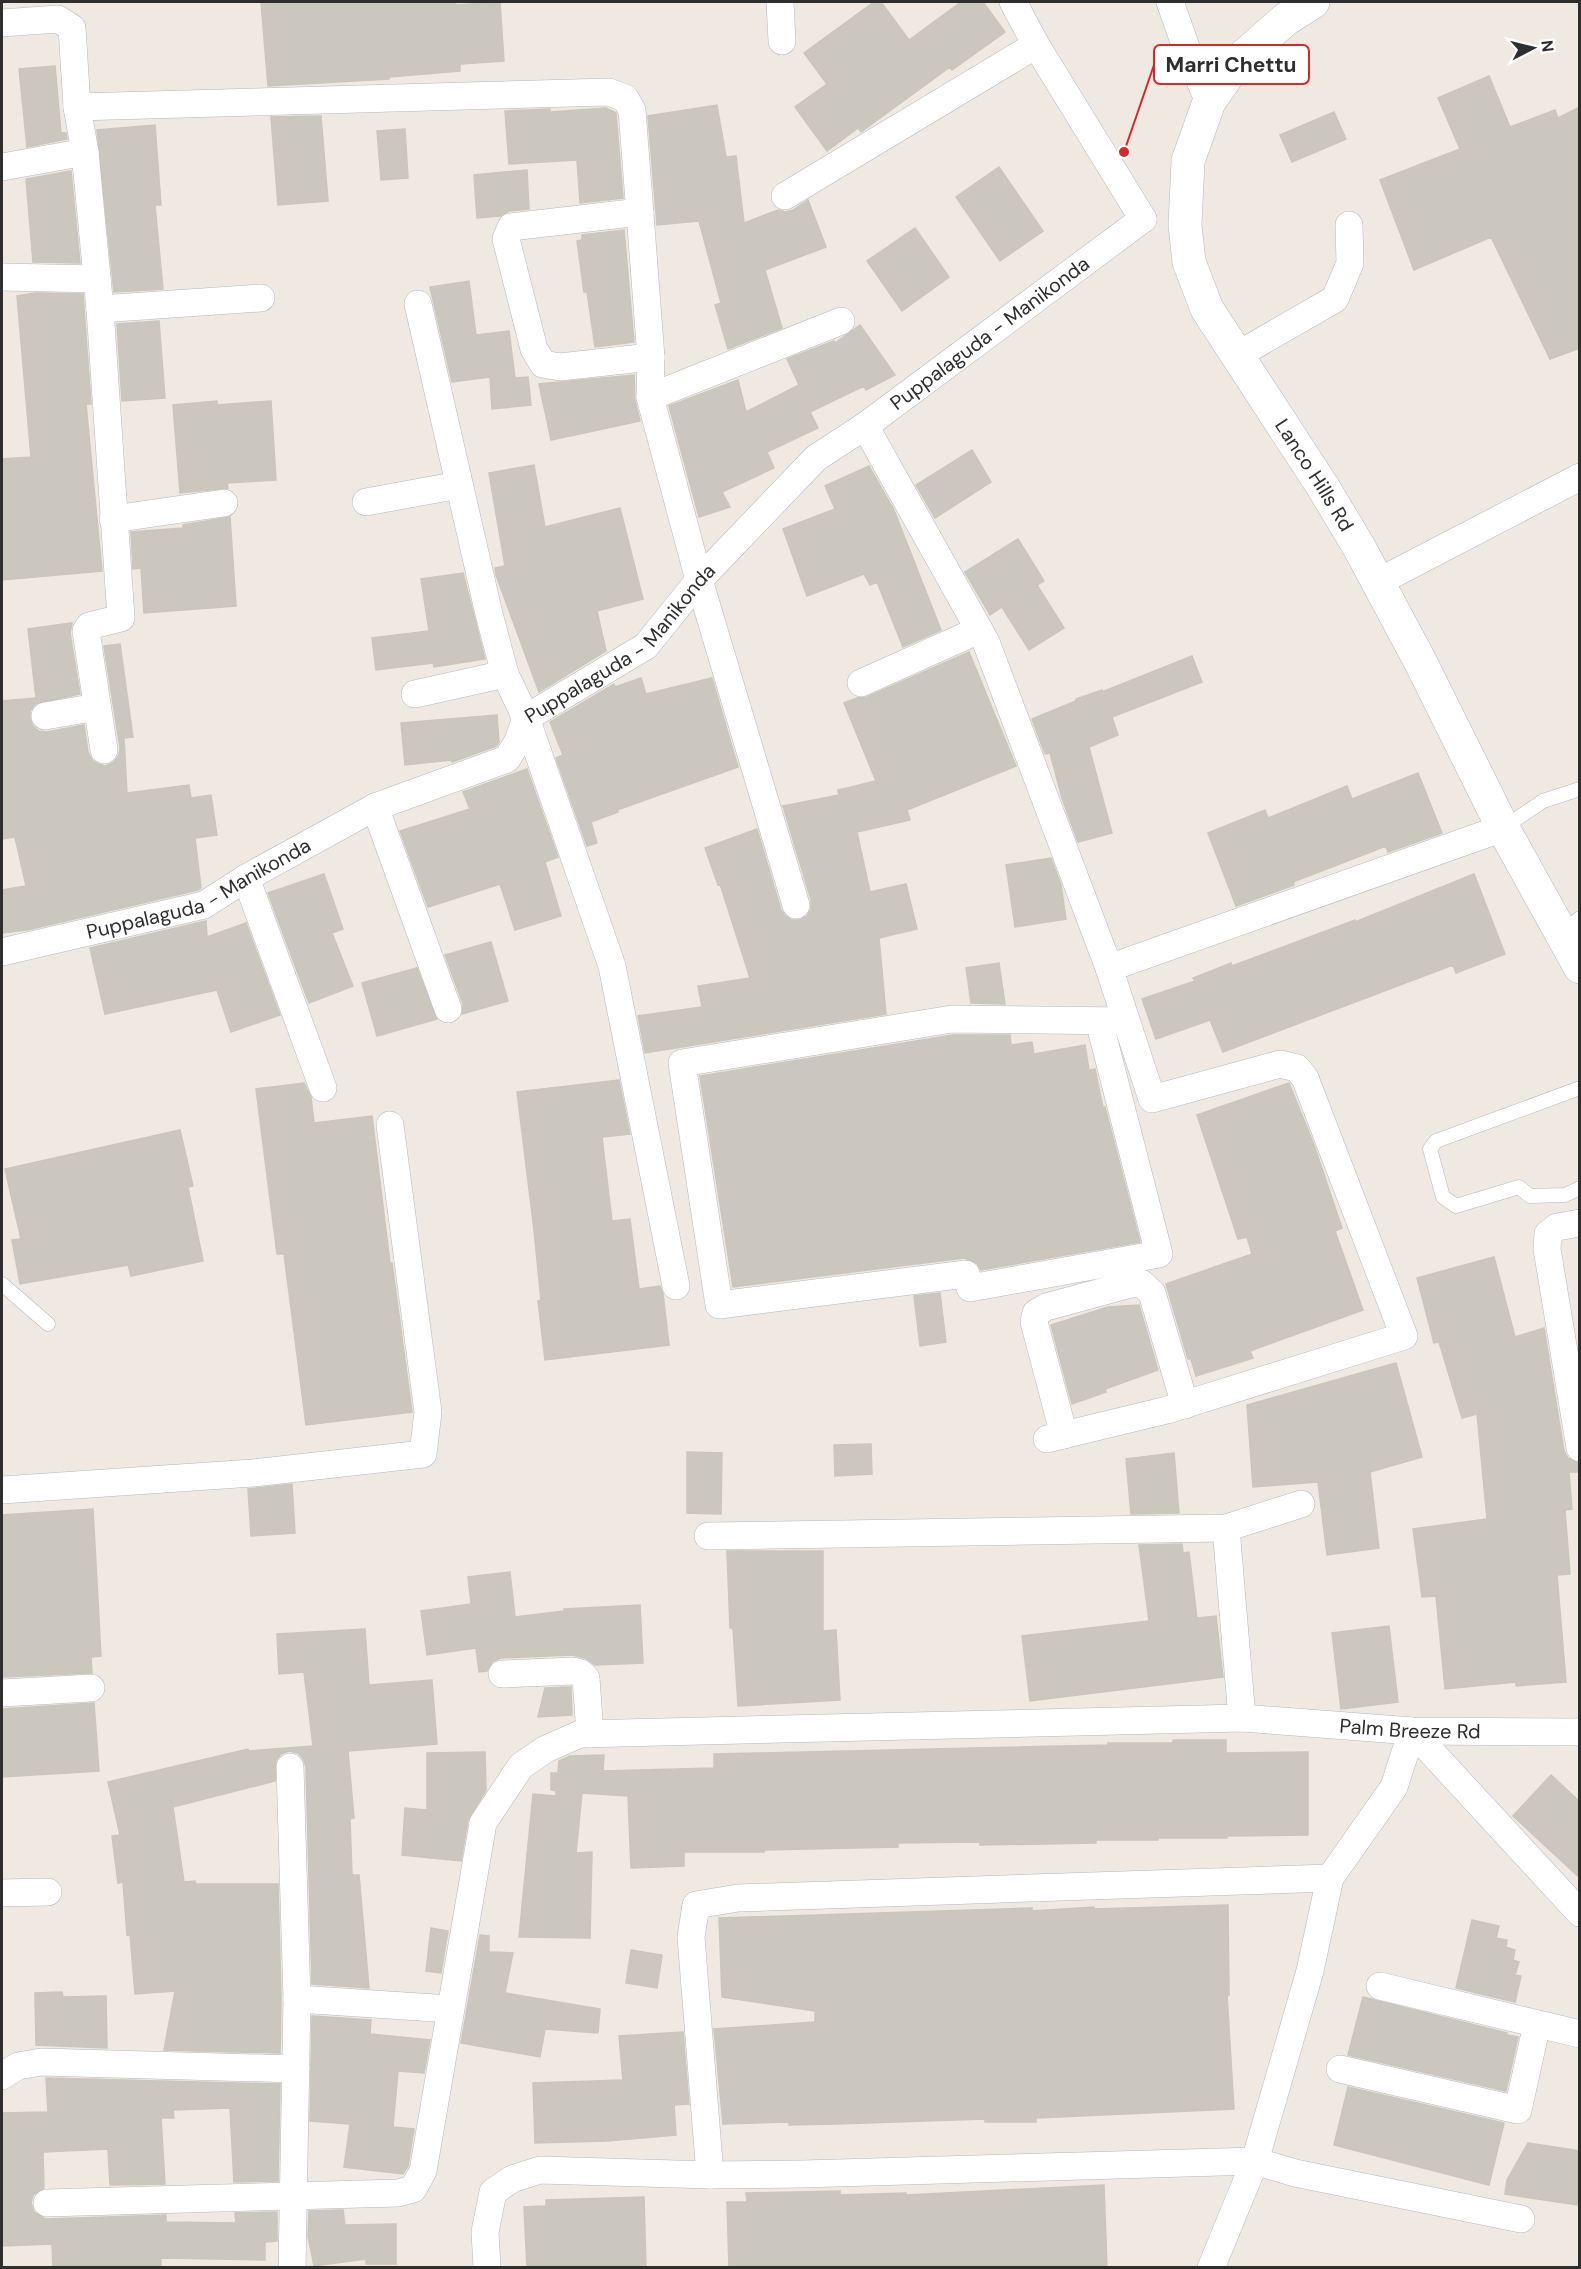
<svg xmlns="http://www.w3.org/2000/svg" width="1581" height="2269" font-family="'DM Sans',sans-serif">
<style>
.building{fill:#cbc7bf;stroke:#cbc5ba;stroke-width:1.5}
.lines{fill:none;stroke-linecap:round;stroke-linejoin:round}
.service-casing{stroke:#b4b7c1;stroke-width:15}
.minor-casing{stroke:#b4b7c1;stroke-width:28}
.tertiary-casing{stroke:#b4b7c1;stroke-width:34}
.service{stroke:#fff;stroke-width:14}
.minor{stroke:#fff;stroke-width:27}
.tertiary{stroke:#fff;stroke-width:33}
.labels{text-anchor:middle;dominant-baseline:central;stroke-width:6;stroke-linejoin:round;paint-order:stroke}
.street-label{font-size:20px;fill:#2e2e2e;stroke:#fff}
.leader{fill:none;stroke:#d62828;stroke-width:2}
.callout-dot{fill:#d62828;stroke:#fff;stroke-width:2}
.callout{fill:#fff;stroke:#d62828;stroke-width:2}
.callout-label{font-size:21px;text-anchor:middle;font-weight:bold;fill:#2e2e2e}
</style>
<rect width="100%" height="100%" fill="#efe9e1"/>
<!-- building -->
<path class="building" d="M261 2H455L456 5 500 2 504 61 460 64V71L389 77V79L268 86Z
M874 2H881L909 40 961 2H983L1005 32 952 70 950 67 865 129 861 132 858 128 827 151 795 107 827 84 804 53Z
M55 66 61 133H66L67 139 27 147 19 69Z
M1489 76 1510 127 1555 110 1558 118 1580 107V348L1550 359 1491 237 1414 270 1380 180 1460 149 1438 98Z
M717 105 726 157 736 156 744 223 778 210 786 212 793 210 808 200 826 247 765 270 782 328 728 349 715 305 721 303 699 221 657 225 648 116Z
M606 108 616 113 623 198 580 203 577 160 509 164 505 111 550 109V112Z
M1334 112 1346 139 1292 162 1280 135Z
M321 116 328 201 278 205 271 117Z
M155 125 161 205H155L163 289 114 292 97 130Z
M405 129 408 178 381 180 377 131Z
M999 167 1043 231 1000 261 956 197Z
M527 170 529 209 509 211 500 216 477 218 474 175Z
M71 171 80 263 33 262 26 179Z
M915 228 949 277 902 311 867 261Z
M624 230 634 342 595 347 587 292H584L577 241 582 240V235Z
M469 281 476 335 509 331 515 378 528 377 531 405 492 409 490 377 452 382 430 287Z
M36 293 83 294 91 404H86L102 571 2 580V459L31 457 17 296Z
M159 321 165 398 122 401 117 324Z
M860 325 895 375 866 390 864 386 810 412 818 428 767 452 774 468 722 492 730 507 699 517 669 406 738 380 746 412 799 385 787 359 834 341 835 343Z
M634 375 635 401 640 421 551 440 539 384Z
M217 401V405L271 401 276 480 227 483 228 488 180 493 173 405Z
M972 450 991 482 935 518 916 485Z
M534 465 545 527 620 508 643 599 597 611 606 651 539 692 496 575 495 568 505 566 489 473Z
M869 466 894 510 941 630 903 647 877 582 870 585 864 574 807 596 783 529 835 509 825 486Z
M230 517 236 606 144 613 141 568 133 569 131 532 183 528V525Z
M1018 539 1044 581 1037 585 1064 628 1029 650 1002 607 990 615 965 572Z
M463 573 485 659 434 667 433 663 376 670 372 638 429 631 421 579Z
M72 623 70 633 80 694 35 704 30 711V719L33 726 39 731 47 732 84 725 88 752 92 760 98 764 106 766 114 762 119 755 120 748 104 646 120 644 133 737 124 738 127 793 189 785 191 798 211 795 217 835 195 838 201 888 198 890 27 930 2 933V890L26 886 15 837 2 839V701L36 698 28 629Z
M969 652 1016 766 907 810 910 820 857 832 870 892 906 884 917 929 879 938 886 1014 645 1053 638 1016 702 1007 698 986 750 978 720 884 718 885 705 848 757 829 781 910 785 916 792 920H800L807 916 811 909V900L783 806 839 795 838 790 876 781 844 703 857 698 867 697Z
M1192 656 1202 682 1112 717 1118 735 1089 747 1112 833 1078 842 1062 798 1050 753 1045 754 1032 719 1076 701V699L1102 690V692Z
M641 678 646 694 712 678 738 767 617 810 618 812 591 822 597 843 587 846 556 758 563 755 550 722 614 684 615 687Z
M497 715 499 742 496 746 452 762 451 760 405 765 401 723Z
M527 769 558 857 545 862 561 916 515 930 500 884 428 907 400 831 470 809 463 792Z
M1418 773 1442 833 1388 852 1386 846 1293 882 1294 885 1236 906 1208 833 1265 810 1268 818 1347 786 1352 799Z
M1051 858 1061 885 1066 919 1015 927 1006 865Z
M324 874 343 929 332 933 353 986 309 1003 268 893Z
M1474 874 1505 954 1456 973 1453 965 1223 1052 1210 1020 1156 1039 1142 999 1195 981 1193 978 1231 963 1232 966 1355 920V922Z
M206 921 207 937 246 923 280 1015 231 1032 217 990 105 1014 90 948Z
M491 942 508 1001 462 1014 463 1004 445 955Z
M999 963 1005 1004 971 1003 966 968Z
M417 968 437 1019 377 1036 362 983Z
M953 1035H1010L1011 1045 1032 1042 1034 1054 1085 1045 1089 1070 1095 1069 1103 1108 1105 1107 1140 1242 981 1270 977 1263 964 1258 733 1287 700 1076Z
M619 1080 630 1134 602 1137 612 1221 630 1219 639 1289 660 1286 663 1294 669 1345 545 1360 538 1301 541 1300 534 1230 517 1092Z
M304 1083 311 1097 314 1123 372 1116 390 1263H392L412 1412 306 1425 284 1254H277L256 1089Z
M1289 1083 1314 1145 1342 1228 1335 1231 1363 1310 1250 1351 1253 1358 1196 1376 1191 1359H1188L1166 1284 1252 1254 1247 1237 1238 1239 1197 1115Z
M180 1130 193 1186 188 1187 203 1261 131 1276 128 1265 20 1284 12 1240 21 1239 5 1169Z
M1494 1257 1515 1337 1544 1328 1564 1451 1568 1458 1580 1463V1472H1569L1572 1509 1565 1510 1570 1574 1557 1575 1566 1682 1516 1686V1682L1445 1689 1436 1596 1422 1597 1413 1529 1487 1519 1477 1414 1462 1418 1439 1342 1434 1343 1417 1278Z
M940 1293 946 1342 920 1346 914 1296Z
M1139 1305 1158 1370 1105 1389 1106 1392 1072 1404 1051 1325 1108 1307Z
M1396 1363 1422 1457 1370 1472 1379 1548 1327 1555 1318 1482 1253 1487 1247 1405Z
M871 1444 872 1474 835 1476 834 1445Z
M687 1452 722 1453 721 1514 687 1513Z
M1174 1453 1179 1513 1131 1514 1126 1459Z
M292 1484 295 1533 251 1536 248 1489Z
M93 1509 101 1656 91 1657 92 1673 2 1677V1515Z
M1182 1544 1183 1553 1189 1552 1197 1618 1216 1616 1223 1677 1030 1701 1022 1636 1149 1621 1139 1545Z
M727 1551H823V1631L836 1630 840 1700 738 1706 733 1628H730Z
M510 1572 515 1617 564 1611V1609L640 1605 643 1663 595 1665 585 1658 572 1655 501 1658 493 1661 487 1671 479 1672 476 1648 427 1655 421 1611 471 1604 468 1577Z
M1389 1626 1398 1702 1341 1709 1332 1633Z
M365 1629 369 1685 432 1680 437 1744 348 1751 354 1818 350 1819 352 1875H359L369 1988 312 1984 306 1767 303 1758 298 1753 289 1751 281 1754 276 1760 275 1781 173 1807 184 1882 195 1881 196 1884H278L281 1999 280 2053 164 2050 175 1991 135 1994 130 1934 127 1935 123 1882 118 1883 112 1836 120 1835 108 1782 248 1749 249 1751 313 1746 304 1672 279 1674 277 1634Z
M571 1687 572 1715 538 1717 545 1688Z
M94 1703 99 1771 2 1777V1709Z
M1173 1740H1226V1753L1308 1752V1835L1227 1836V1838H1158V1840H1096V1843L980 1845V1842L898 1843V1847L764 1850V1852H684V1866L631 1868 628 1796 582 1793 576 1853 592 1852 590 1938 519 1937 533 1794 556 1796V1791L551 1790V1773H558L559 1761 570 1756 604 1755 603 1771 714 1768V1754L1108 1745V1743H1173Z
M485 1752 486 1790 468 1820 461 1861 402 1855 405 1808 427 1810V1753Z
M1551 1775 1580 1802V1878L1513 1816Z
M1228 1905 1229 1995H1227L1234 2109 1036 2118V2122H985V2119L836 2124 789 2125V2122L723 2124 714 2029 815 2022V2011L722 1997 719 1918 1032 1908V1911L1094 1907V1909Z
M1472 1920 1499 1926 1496 1938 1507 1940 1506 1947 1515 1950 1513 1960 1519 1962 1515 1975 1521 1976 1515 2002 1456 1988Z
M431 1928 448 1931 441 1973 426 1971Z
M480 1935 489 1936V1952L513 1953 505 1993 600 2009 598 2033 545 2029 540 2057 461 2043Z
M631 1950 662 1955 657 1988 626 1983Z
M62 1992 63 1997 106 1996 107 2048 36 2045 35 1993Z
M1363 1997 1507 2033V2035L1518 2037 1506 2091 1348 2055Z
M312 2016 371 2020 370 2034 430 2040 424 2073 398 2071 393 2127 414 2129 408 2166 403 2174 344 2167 350 2124 310 2121Z
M683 2032 689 2104 674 2105 676 2135 607 2141 535 2143 533 2083 623 2080 619 2036Z
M46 2078 280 2084 278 2181 234 2182 230 2108 173 2110 174 2118H161L165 2184 110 2185 108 2149 43 2152 44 2188 33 2195 31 2203 34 2212 45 2219 166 2215V2222L236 2223 235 2213 277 2212V2241L265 2242V2260L161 2258V2268H53L52 2244 2 2246V2113L48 2112Z
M1348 2087 1504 2123 1489 2185 1334 2145Z
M1528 2143 1580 2151V2189L1577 2205 1505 2194 1507 2180Z
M1104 2185 1107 2268H729L727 2202H747L746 2193 840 2191V2195L906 2193V2195Z
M644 2197 646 2268H527L524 2207 546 2206V2200Z
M343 2210 345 2225 396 2224V2264H366V2259L314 2266 308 2236 309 2211Z"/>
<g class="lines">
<defs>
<path id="service" d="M1503 828 1543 801 1580 789
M1561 933 1580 918
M1580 1088 1436 1141 1430 1149 1443 1197 1456 1206 1519 1187 1530 1196 1565 1195 1580 1188
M2 1284 48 1324"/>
<g id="minor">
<path d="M780 2 782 41"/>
<path d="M1013 2 1036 45 1143 219"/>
<path d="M1170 2 1188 53 1209 102"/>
<path d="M2 23 58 19 72 28 77 107 85 152 100 309 121 618 89 626 86 631 104 750"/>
<path d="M77 107 609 92 625 98 632 110 651 357 650 397 699 580 796 905"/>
<path d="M2 167 85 152"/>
<path d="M785 196 1036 45"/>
<path d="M640 212 511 227 506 239 534 349 543 364 560 367 651 357"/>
<path d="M2 277 97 279"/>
<path d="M418 304 489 614 505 674 526 718 612 966 676 1286"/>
<path d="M100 309 261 298"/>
<path d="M1236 356 1335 299 1350 263 1349 225"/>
<path d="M650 397 841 321"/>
<path d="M865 426 986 642 1109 968"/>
<path d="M366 502 459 485"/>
<path d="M113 519 224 503"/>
<path d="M1378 582 1580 477"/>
<path d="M861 683 979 630"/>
<path d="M415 694 505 674"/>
<path d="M45 716 97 707"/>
<path d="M375 807 448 1009"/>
<path d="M246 878 323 1088"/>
<path id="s1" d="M2 952 204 905 246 878 375 807 507 759 518 741 526 718 646 646 699 580 816 458 865 426 1143 219"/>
<path d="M1099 1021 1159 1254 970 1288 966 1274 719 1305 682 1063 952 1019 1126 1021"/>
<path d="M1580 1223 1557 1227 1548 1234 1547 1249 1580 1448"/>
<path d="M1064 1435 1034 1322 1036 1313 1046 1307 1127 1285 1141 1283 1152 1293 1185 1405"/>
<path d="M1047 1439 1167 1410 1404 1336 1305 1078 1297 1068 1280 1064 1152 1099 1109 968 1503 828"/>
<path d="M2 1490 253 1473 423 1454 428 1412 390 1125"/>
<path d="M1226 1528 1242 1718"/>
<path d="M708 1536 1226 1528 1301 1504"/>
<path d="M502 1674 573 1671 581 1673 586 1678 590 1734"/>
<path d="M2 1693 91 1688"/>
<path d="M290 1767 297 1999 292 2268"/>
<path d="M2 1893 48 1892"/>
<path d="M1380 1986 1580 2034"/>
<path d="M297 1999 450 2009"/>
<path d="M1340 2069 1518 2110 1537 2024"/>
<path d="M2 2076 18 2066 41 2062 296 2069"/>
<path d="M710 2175 691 1937 696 1905 738 1898 1330 1878"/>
<path id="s2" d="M47 2203 398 2193 413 2189 423 2171 483 1823 521 1766 546 1749 580 1734 1242 1718 1412 1731 1580 1732"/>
<path d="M487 2268 485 2232 493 2192 512 2179 540 2170 710 2175 803 2174 1255 2161 1295 2173 1521 2219"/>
<path d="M1211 2268 1255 2161 1310 1971 1330 1878 1394 1787 1412 1731 1580 1913"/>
</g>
<g id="tertiary">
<path id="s3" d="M1313 2 1286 19 1236 63 1209 102 1188 161 1185 225 1189 262 1207 309 1323 487 1359 547 1420 661 1503 828 1580 967"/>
</g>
</defs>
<!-- service casing -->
<use href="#service" class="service-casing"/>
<!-- minor casing -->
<use href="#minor" class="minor-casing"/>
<!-- tertiary casing -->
<use href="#tertiary" class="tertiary-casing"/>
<!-- service -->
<use href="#service" class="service"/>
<!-- minor -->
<use href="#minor" class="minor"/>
<!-- tertiary -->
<use href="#tertiary" class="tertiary"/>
</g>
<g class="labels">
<!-- street labels -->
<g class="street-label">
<text stroke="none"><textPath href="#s1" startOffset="1198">Puppalaguda - Manikonda</textPath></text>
<text stroke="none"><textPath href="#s3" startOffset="558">Lanco Hills Rd</textPath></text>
<text stroke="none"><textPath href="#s1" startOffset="712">Puppalaguda - Manikonda</textPath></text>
<text stroke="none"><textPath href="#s1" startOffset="208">Puppalaguda - Manikonda</textPath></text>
<text stroke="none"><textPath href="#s2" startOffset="1707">Palm Breeze Rd</textPath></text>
</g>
</g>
<!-- callouts -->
<path class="leader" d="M1124 152L1154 65"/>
<circle class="callout-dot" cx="1124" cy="152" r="6"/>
<rect class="callout" x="1154" y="45" width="155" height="39" rx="6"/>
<g class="callout-label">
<text x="1231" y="72">Marri Chettu</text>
</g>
<!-- border -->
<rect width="1581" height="2269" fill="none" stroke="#2e2e2e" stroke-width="6"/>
<!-- north arrow -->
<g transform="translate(1533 48) rotate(83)" stroke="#ffffff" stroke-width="4.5" paint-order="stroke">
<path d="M0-4.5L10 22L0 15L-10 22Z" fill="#2e2e2e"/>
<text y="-9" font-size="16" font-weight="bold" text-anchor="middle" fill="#2e2e2e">N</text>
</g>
</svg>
